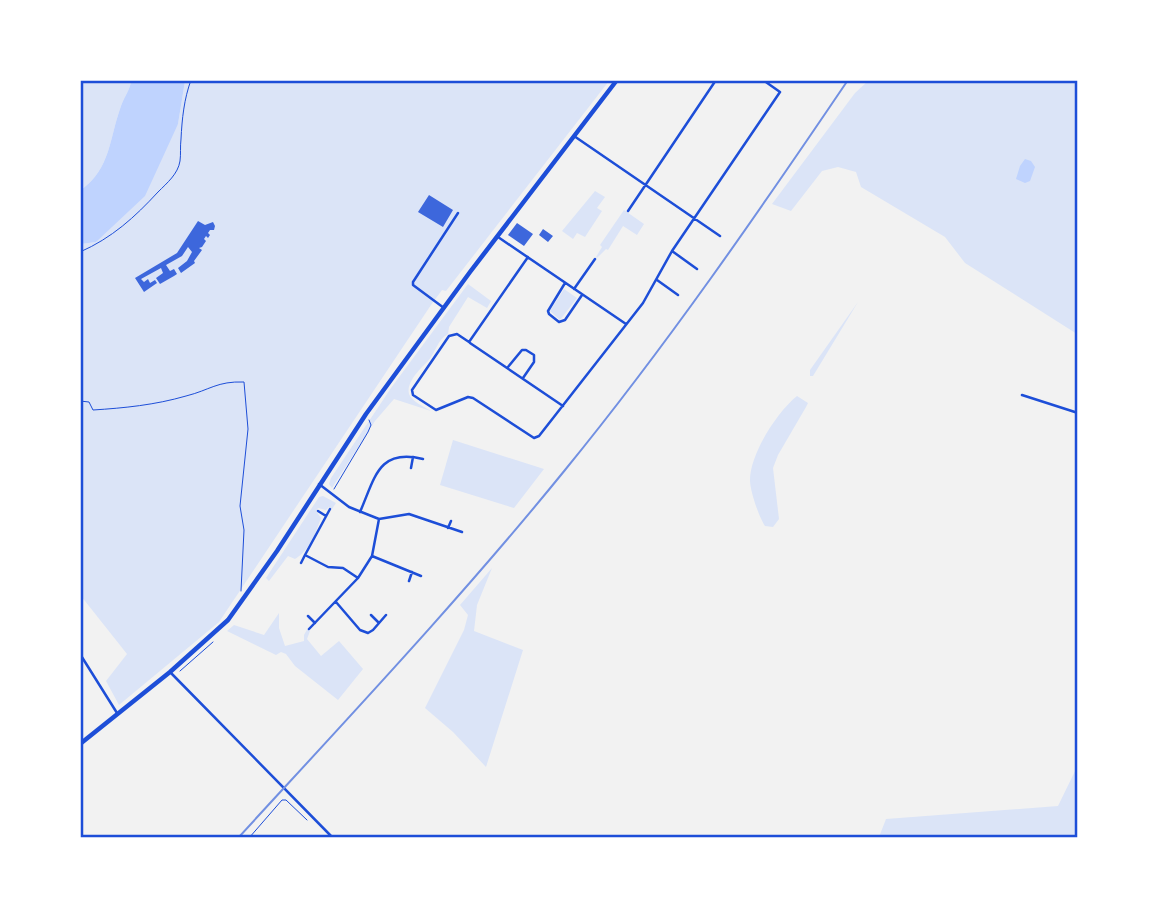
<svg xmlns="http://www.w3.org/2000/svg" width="1158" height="918" font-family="'PT Sans Narrow',sans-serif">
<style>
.green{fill:#dbe4f7}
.water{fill:#bfd3fe}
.building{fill:#3d67dc}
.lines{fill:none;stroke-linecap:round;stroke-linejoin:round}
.path{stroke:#1d4ed8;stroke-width:1}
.minor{stroke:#1d4ed8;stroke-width:2.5}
.primary{stroke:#1d4ed8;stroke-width:4.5}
.rail{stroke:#7290e2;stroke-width:2}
.neatline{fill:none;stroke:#1d4ed8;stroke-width:2.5}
</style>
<rect width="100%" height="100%" fill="#f2f2f2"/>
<!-- green -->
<path class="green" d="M81 81H131C130 90 124 97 121 106 109 139 111 168 81 190Z
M185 81H609L446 291 442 290 431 305 219 622 119 705 106 681 127 654 81 596V244L96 242 178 124Z
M868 81H1077V334L965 263 945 237 861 187 856 172 838 167 822 171 791 211 772 204 855 93Z
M595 191 605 197 597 208 602 211 585 237 577 233 573 239 562 231Z
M624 210 644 224 637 235 623 226 608 250 606 249 597 258 596 257 602 247 600 245Z
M468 284 491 301 487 308 468 297 449 327 448 334C437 340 436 352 428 361 421 368 406 382 409 394 411 401 425 407 431 411L394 399 375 421 332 488 329 484 331 478 391 388Z
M564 289 577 298 560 320 550 311Z
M858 302 813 376H810V370Z
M797 396 808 403 806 407 778 455 773 468 779 519 773 527 765 526C759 517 750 491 750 480 750 454 777 412 797 396Z
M453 440 544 469 514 508 440 485Z
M323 496 336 503 332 509 329 507 326 510 318 508 316 511 321 518C315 534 310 550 295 559L288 556 269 581 266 578 319 497Z
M492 568 477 605 474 631 523 650 486 767 453 732 425 708 464 630 468 615 460 605Z
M279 613V628L285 646 304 641V635L308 628 310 631 307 639 321 656 339 641 363 669 338 700 295 666 286 654 281 652 276 655 227 631 234 625 264 635Z
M1077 767V837H879L886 819 1058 806Z"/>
<!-- water -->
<path class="water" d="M131 81H185L178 124 145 196 96 242 81 244V190C111 168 109 139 121 106 124 97 130 90 131 81Z
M1025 159 1031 161 1035 167 1030 181 1025 183 1016 179 1020 166Z"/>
<!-- building -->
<path class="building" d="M429 195 453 210 443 227 418 212Z
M198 221 205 225 213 222 215 226 214 230H210L208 233 210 235 208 238 206 236 204 239 206 241 202 247 199 248 202 250 194 261 195 263 181 273 178 268 187 261 192 252 188 247 182 256 166 265 170 271 174 269 177 274 174 276 160 284 156 278 163 273 161 268 141 279 144 282 148 279 150 283 155 280 157 283 144 292 135 278 177 253Z
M517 223 533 234 524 246 508 235Z
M543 229 553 236 548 242 539 235Z"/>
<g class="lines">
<!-- path -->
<path class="path" d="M80 252C112 238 135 217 158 192 167 183 178 174 180 161 181 154 180 147 181 139 182 119 184 99 191 80
M80 401 89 402 93 410C124 408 155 405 186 396 210 390 217 381 244 382L248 429 240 506 244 530 241 591
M334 489 368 432 371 425 369 420
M180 671 213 642
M249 838 282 800H286L307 820"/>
<!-- minor -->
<path class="minor" d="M574 136 720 236
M628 211 716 80
M498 237 626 324
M672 251 697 269
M528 257 469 342 457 334 449 336 412 390 413 395 436 410 468 397 473 398 534 438 539 436 643 303 672 251 780 92 763 80
M657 280 678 295
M565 283 548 311 549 314 559 322 565 320 582 295
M574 289 595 259
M444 308 413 285V282L458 213
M470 343 563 406
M508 367 522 350H526L534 355V362L523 378
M1022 395 1078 413
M411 468 413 457
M330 509 305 555 328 567 343 568 358 578
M318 511 326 516
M360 512C375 478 378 448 423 459
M379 519 409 514 462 532
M448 528 451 521
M372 556 421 576
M301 563 305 555
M409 581 412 572
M336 602 360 630 368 633 373 630 386 615
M371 615 379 623
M308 616 315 623
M309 629 358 578 372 556 379 519 349 507 319 484
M80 654 117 713
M170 672 333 838"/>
<!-- primary -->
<path class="primary" d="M80 744 170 672 228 620 277 551 366 414 470 272 617 80"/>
<!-- rail -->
<path class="rail" d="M238 838C349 717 462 597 565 470 667 345 758 213 848 80"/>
</g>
<!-- border -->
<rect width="1158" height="918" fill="none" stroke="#ffffff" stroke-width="164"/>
<rect x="82" y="82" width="994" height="754" class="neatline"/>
</svg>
